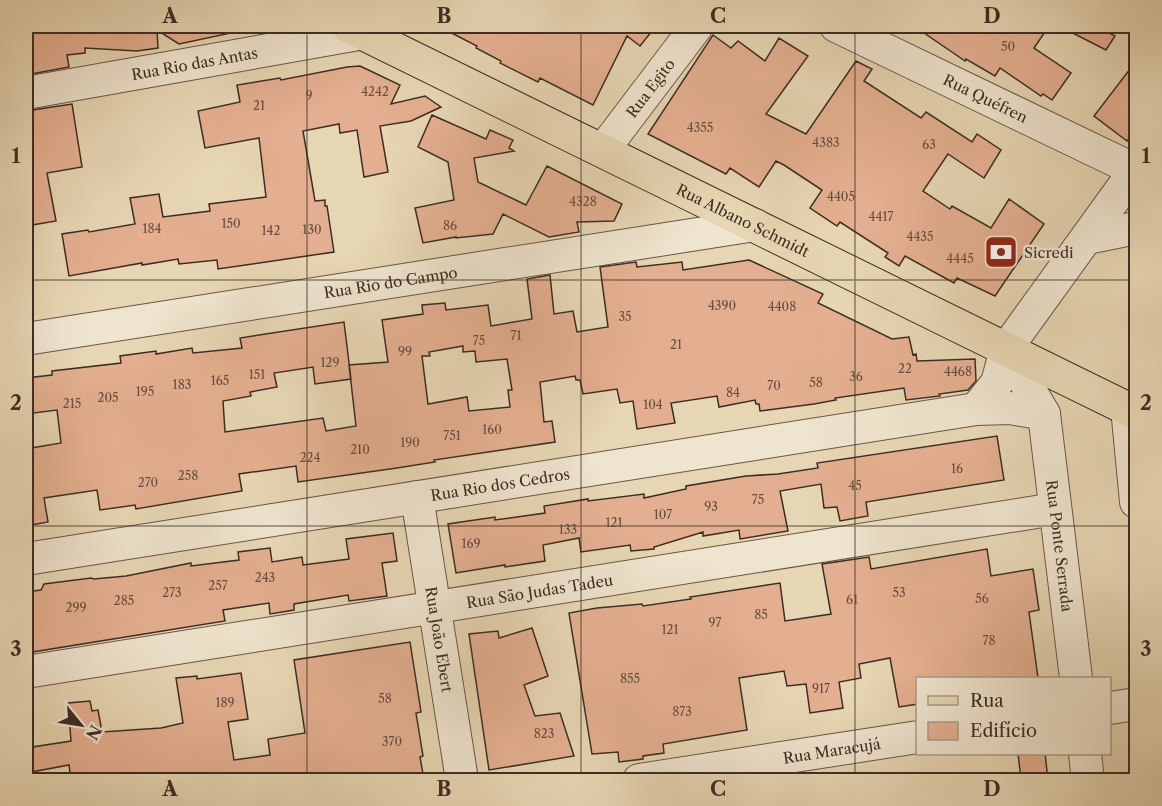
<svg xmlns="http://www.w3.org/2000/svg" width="1162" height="806" font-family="'Libre Caslon Text',serif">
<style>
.building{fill:#e4af90;stroke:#3d2c24;stroke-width:1.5;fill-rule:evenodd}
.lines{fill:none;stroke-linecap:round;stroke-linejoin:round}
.minor-casing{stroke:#685648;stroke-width:34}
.major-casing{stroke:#3d2c24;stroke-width:35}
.minor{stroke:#efe4ce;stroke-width:32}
.major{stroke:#e7d6b3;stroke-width:33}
.grid{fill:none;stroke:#3d2c24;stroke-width:1.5;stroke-opacity:0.55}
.labels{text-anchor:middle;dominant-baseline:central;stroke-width:5;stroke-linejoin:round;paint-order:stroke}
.number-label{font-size:12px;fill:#674d3f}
.street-label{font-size:15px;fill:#3d2c24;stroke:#efe4ce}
.poi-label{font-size:15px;fill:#3d2c24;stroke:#efe4ce;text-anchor:start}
.neatline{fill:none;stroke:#3d2c24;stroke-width:2}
.grid-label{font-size:20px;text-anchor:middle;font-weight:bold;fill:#3d2c24}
</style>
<rect width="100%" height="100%" fill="#e7d6b3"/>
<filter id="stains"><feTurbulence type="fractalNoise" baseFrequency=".00333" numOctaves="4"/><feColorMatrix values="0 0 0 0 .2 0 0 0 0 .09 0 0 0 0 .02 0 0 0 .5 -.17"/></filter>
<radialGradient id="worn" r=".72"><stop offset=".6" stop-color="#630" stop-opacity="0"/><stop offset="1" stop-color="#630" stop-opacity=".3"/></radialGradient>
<!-- building -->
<path class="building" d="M26 26H230L231 33 179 44 157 30 158 48 137 51 85 48V53L67 55 69 67 26 75Z
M438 26H656L640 46 627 36 593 105 540 78 538 82 500 63 501 61 476 48 477 46Z
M914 26H1049L1034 48 1071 73 1052 100 1043 94 1041 96 1000 68 995 76 966 59 965 61Z
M1059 26H1096L1115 36 1106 50Z
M713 35 731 48 738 41 765 61 779 38 808 56 766 114 806 134 856 61 872 69 864 81 921 118 926 112 972 142 977 134 1001 150 984 178 948 154 923 191 950 209 952 206 991 228 1009 199 1044 224 995 296 957 278 954 283 905 256 899 266 885 257 888 253 840 222 837 226 810 208 822 190 784 165 776 161 759 187 730 168 726 174 648 134Z
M1137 60V128L1127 141 1094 116Z
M360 66 400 85 391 104 425 96 441 107 411 121 380 126 388 172 364 177 357 130 340 133 339 124 303 131 315 201 325 200V206H327L334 252 218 269 217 260 179 264 178 259 142 265V263L69 276 62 234 88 230 89 232 135 224 130 198 159 194 163 217 210 211 209 204 266 197 259 138 205 148 198 111 240 102 237 85 280 78 281 80 347 67Z
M72 104 82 167 47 173 56 221 26 226V111Z
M432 115 486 139 490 130 513 140 509 148 514 151 474 158 478 182 526 205 547 166 622 204 614 221 577 222 579 232 549 237 503 214 493 234 456 238V237L423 243 415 208 454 200 448 162 418 147Z
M749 260 823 294 818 303 892 339 909 337 913 355 916 354 917 361 975 359 976 381 968 390 939 394 940 396 906 400 904 388 835 398 836 400 814 404 760 411 759 404H756L755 400 719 407 717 396 671 403 675 423 637 429 633 401 620 403 617 389 583 394 580 380H576L575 376 540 382 544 422 552 421 555 442 434 460 435 462 397 468 298 482 296 466 239 474 242 491 136 509 135 505 100 510 97 490 44 498 48 522 26 526V449L61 443 57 410 26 414V378L52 375V371L121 363 120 356 156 351V354L192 348 193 353 242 348 240 338 344 322 351 379 315 384 313 367 274 373 277 387 250 392 251 396 223 401 225 432 323 418 326 431 356 426 349 365 388 362 382 320 423 314 422 305 445 303 446 310 488 305 491 326 532 319 527 279 550 275 554 314 573 311 577 332 608 327 600 267 636 262 637 267 682 262 683 270ZM463 346V352L475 351 476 362 507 359 512 390H508L510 407 469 411 467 397 428 404 422 356H430L429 352Z
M997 436 1004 480 866 502 868 516 840 521 837 507 824 508 821 484 780 491 788 531 740 539 739 530 703 536V532L654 547V549L631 551 630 545 581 552 579 538 543 545 545 561 505 567V565L456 573 448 524 495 517V520L545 513 544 506 588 499V501L644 494V498L686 489V486L746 476 778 474 818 468 817 463Z
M393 533 397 561 382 563 387 596 349 601 348 595 294 604V610L270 614 269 603 223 610 225 621 26 653V592L41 590 44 584 91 578 94 579 126 576 191 563V566L239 560 238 552 270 548 272 562 302 557 303 565 349 559 346 539Z
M987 549 991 576 1033 569 1039 610 1029 612 1038 678H918V704L899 707 890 658 859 664 861 678 839 682 843 708 810 713 806 684 787 686 784 671 739 678 747 730 663 744 664 753 643 756V759L619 762 618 752 592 754 569 613 597 608 642 604 643 606 691 599 690 597 780 583 785 621 831 614 822 564 869 557 871 569Z
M532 628 548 676 524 685 535 716 560 713 574 756 489 770 469 634 498 631 499 638Z
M410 642 421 712 416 713 423 756 420 757 424 780H71L69 765 26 773V748L71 741 68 703 90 701 92 711 98 710 102 732 161 728 183 723 176 678 197 676V679L241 673 248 719 228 722 234 760 270 755 268 739 305 733 294 660Z
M1018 753H1045L1048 780H1021Z"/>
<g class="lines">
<defs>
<g id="minor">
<path id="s1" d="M836 26 1135 170"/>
<path id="s2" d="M26 93 364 33"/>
<path id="s3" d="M603 150 697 26"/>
<path d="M1087 238 1136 228"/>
<path id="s4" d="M26 339 755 225"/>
<path id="s5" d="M1006 349 1044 414 1076 678"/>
<path d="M1127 408 1136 502"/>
<path d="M976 409 997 383 1006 349 1136 169"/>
<path id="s6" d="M417 497 462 780"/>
<path id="s7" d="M26 559 976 409 1010 408 1044 414"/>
<path id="s8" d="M26 672 1055 509"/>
<path d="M1110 708 1136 704"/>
<path d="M1085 754 1088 780"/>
<path id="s9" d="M639 780 918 737"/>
</g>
<g id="major">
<path id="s10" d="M348 26 1136 413"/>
</g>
</defs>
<!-- minor casing -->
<use href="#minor" class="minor-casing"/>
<!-- major casing -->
<use href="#major" class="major-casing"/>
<!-- minor -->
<use href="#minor" class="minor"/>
<!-- major -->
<use href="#major" class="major"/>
</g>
<!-- grid -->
<path class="grid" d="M307 26V780M581 26V780M855 26V780M26 280H1136M26 526H1136"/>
<!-- icons -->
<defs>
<symbol id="bank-square" viewBox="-11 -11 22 22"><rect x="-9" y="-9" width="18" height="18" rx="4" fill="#8f2418" stroke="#efe4ce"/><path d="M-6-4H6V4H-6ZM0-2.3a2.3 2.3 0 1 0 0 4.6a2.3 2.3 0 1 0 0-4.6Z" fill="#fff"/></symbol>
</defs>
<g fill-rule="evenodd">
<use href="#bank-square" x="982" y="233" width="38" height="38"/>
</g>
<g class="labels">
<!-- number labels -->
<g class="number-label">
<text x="1008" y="46">50</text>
<text x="375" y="91">4242</text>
<text x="309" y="95">9</text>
<text x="259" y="105">21</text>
<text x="700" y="127">4355</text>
<text x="826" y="142">4383</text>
<text x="929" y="144">63</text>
<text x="841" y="196">4405</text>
<text x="583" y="201">4328</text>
<text x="881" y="216">4417</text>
<text x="231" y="223">150</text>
<text x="450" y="225">86</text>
<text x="152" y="228">184</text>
<text x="312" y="229">130</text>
<text x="271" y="230">142</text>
<text x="920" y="236">4435</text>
<text x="960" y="258">4445</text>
<text x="722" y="305">4390</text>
<text x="782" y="306">4408</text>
<text x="625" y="316">35</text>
<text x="516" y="335">71</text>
<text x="479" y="340">75</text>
<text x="676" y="344">21</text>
<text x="405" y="351">99</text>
<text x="330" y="362">129</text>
<text x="905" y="368">22</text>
<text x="958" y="371">4468</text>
<text x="257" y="374">151</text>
<text x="856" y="376">36</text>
<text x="220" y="380">165</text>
<text x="816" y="382">58</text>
<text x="182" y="384">183</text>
<text x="774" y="385">70</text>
<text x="145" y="391">195</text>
<text x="733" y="392">84</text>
<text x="108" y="397">205</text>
<text x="72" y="403">215</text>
<text x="653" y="404">104</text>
<text x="492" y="429">160</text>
<text x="452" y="435">751</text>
<text x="410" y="442">190</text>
<text x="360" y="449">210</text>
<text x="310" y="457">224</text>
<text x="957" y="468">16</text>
<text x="188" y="475">258</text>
<text x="148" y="482">270</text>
<text x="855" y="485">45</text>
<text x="758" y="499">75</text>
<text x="711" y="506">93</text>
<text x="663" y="514">107</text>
<text x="614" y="522">121</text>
<text x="568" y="529">133</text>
<text x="471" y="543">169</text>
<text x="265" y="577">243</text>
<text x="218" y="585">257</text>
<text x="172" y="592">273</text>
<text x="899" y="592">53</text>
<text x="982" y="598">56</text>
<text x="852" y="599">61</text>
<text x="124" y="600">285</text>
<text x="76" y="607">299</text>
<text x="761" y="614">85</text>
<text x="715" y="622">97</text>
<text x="670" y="629">121</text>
<text x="989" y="640">78</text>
<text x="630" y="678">855</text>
<text x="821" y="688">917</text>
<text x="385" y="698">58</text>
<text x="225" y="702">189</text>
<text x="682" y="711">873</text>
<text x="544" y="733">823</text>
<text x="392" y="741">370</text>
</g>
<!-- street labels -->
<g class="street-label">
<text stroke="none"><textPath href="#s2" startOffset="171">Rua Rio das Antas</textPath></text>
<text stroke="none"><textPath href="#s3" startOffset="78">Rua Egito</textPath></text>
<text stroke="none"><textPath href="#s1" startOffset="166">Rua Quéfren</textPath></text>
<text stroke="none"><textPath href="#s10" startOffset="440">Rua Albano Schmidt</textPath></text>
<text stroke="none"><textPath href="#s4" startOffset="369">Rua Rio do Campo</textPath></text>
<text stroke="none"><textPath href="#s7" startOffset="480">Rua Rio dos Cedros</textPath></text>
<text stroke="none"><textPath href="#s5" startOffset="208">Rua Ponte Serrada</textPath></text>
<text stroke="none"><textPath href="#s8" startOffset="520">Rua São Judas Tadeu</textPath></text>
<text stroke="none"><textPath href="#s6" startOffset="144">Rua João Ebert</textPath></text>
<text stroke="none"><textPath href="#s9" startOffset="195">Rua Maracujá</textPath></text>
</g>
<!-- poi labels -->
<g class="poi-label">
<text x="1024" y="252">Sicredi</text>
</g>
</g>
<!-- margin -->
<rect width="1162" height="806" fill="none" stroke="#e7d6b3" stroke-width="66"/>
<!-- legend -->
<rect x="916" y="677" width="195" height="78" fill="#efe4ce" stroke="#a89a8a" stroke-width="1.5"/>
<rect x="928" y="696" width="30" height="9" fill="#e7d6b3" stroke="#a89a8a" stroke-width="1.5"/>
<text x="970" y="707" font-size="18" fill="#3d2c24">Rua</text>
<rect x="928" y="722" width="30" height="18" fill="#e4af90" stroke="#a89a8a" stroke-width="1.5"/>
<text x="970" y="737" font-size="18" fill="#3d2c24">Edifício</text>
<!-- north arrow -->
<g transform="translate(81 725) rotate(120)" stroke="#efe4ce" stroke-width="4.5" paint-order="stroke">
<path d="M0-4.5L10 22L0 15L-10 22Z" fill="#3d2c24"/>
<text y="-9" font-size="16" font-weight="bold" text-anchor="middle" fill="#3d2c24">N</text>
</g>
<rect x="33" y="33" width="1096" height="740" class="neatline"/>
<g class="grid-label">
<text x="170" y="23">A</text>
<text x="444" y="23">B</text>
<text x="718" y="23">C</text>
<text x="992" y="23">D</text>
<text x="16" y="163">1</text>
<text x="1146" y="163">1</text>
<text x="16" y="410">2</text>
<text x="1146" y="410">2</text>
<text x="16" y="656">3</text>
<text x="1146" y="656">3</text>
<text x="170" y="796">A</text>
<text x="444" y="796">B</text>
<text x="718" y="796">C</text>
<text x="992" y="796">D</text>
</g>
<rect width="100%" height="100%" filter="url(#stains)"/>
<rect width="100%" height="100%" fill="url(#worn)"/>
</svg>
